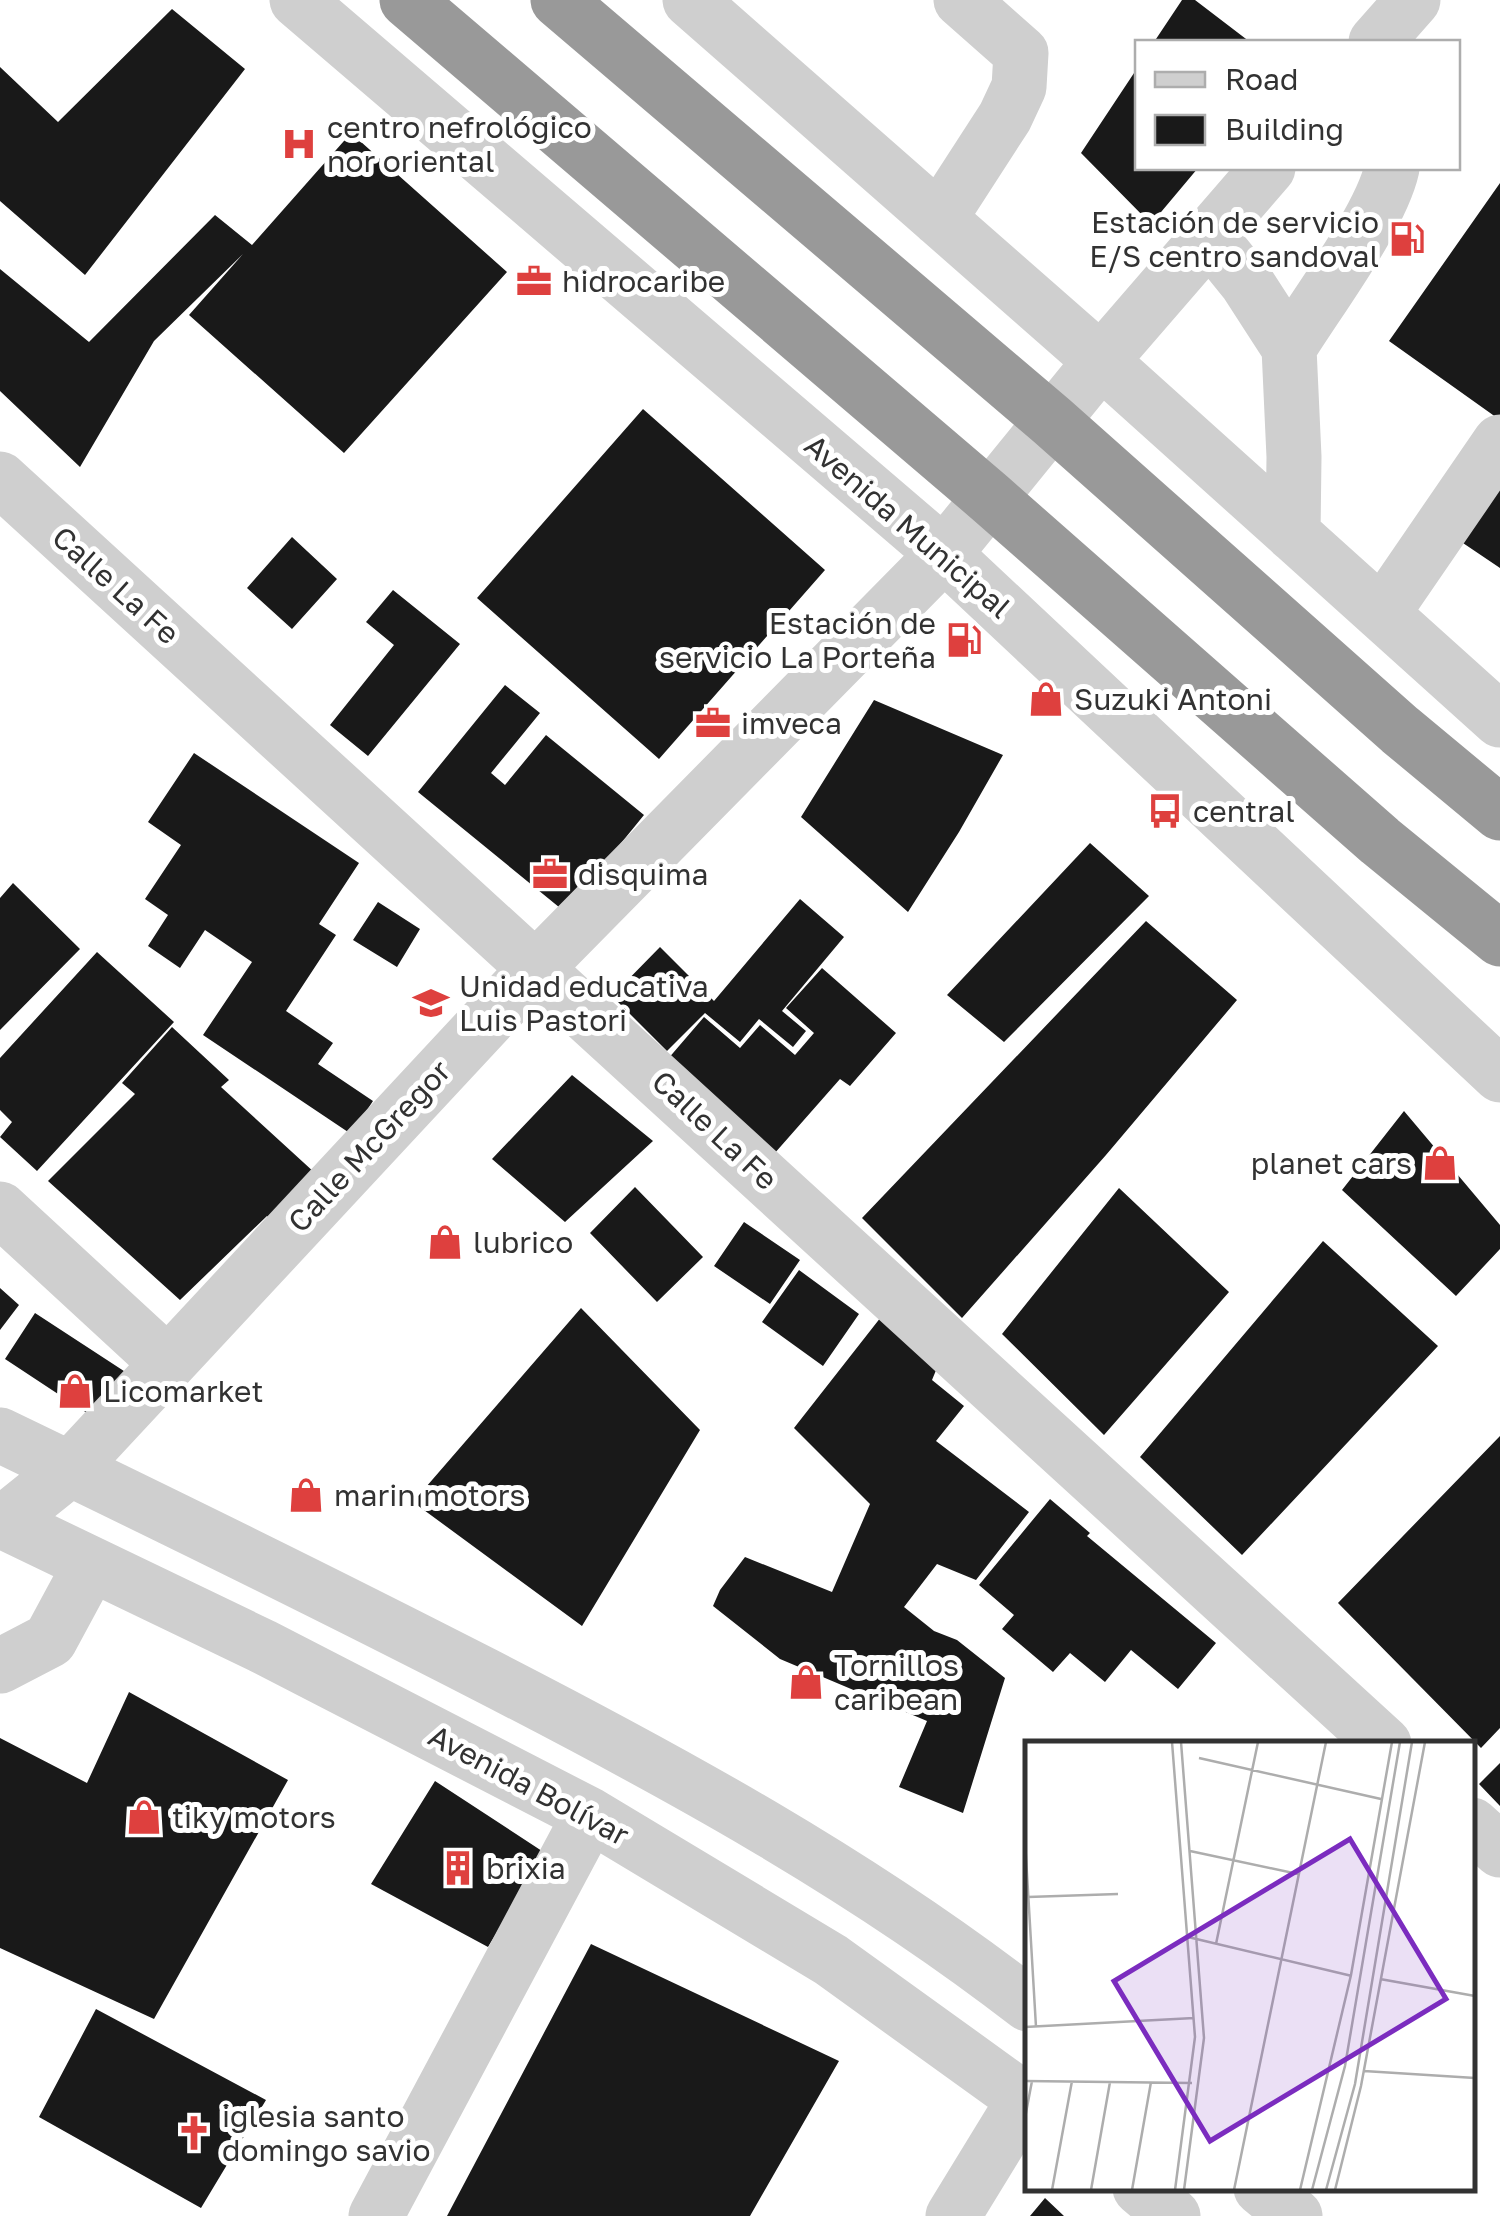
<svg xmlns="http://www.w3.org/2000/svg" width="1500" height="2216" font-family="'Golos Text',sans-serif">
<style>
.building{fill:#191919}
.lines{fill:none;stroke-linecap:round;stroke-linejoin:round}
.minor{stroke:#cfcfcf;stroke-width:55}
.highway{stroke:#999;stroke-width:55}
.labels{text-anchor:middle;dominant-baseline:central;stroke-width:10;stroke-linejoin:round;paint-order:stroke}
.poi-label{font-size:30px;fill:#323232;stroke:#fff;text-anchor:start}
.street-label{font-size:30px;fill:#323232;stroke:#fff}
.inset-road{fill:none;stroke:#adadad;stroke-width:2.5}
.view{fill:#7b2cbf;fill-opacity:0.15;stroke:#7b2cbf;stroke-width:5}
.inset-edge{fill:none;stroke:#323232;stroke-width:5}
</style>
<rect width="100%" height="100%" fill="#fff"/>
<!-- building -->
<path class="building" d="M1182 0H1195L1250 42H1154Z
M172 9 245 69 85 275 0 201V67L58 122Z
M1138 67V168H1198L1151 224 1081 153Z
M351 133 507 272 344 453 189 315 243 254 154 341 80 467 0 391V269L89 342 215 215 252 245Z
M1500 183V420L1389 341Z
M643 409 825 570 659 759 477 598Z
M1500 473V568L1457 539Z
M292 537 337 579 292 629 247 588Z
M393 590 460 644 368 756 330 725 394 645 366 622Z
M505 685 540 713 491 773 505 785 546 735 644 815 565 912 418 792Z
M874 700 1003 755 959 832 908 912 801 817Z
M194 753 359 863 319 924 336 935 286 1011 333 1043 318 1064 373 1101 351 1134 203 1035 252 962 205 930 180 968 148 946 168 915 145 899 181 845 148 822Z
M1090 843 1149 896 1004 1042 947 995Z
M13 883 80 949 0 1030V898Z
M800 899 844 937 782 1011 806 1031 793 1047 759 1019 740 1042 705 1013 667 1051 612 996 660 947 714 1001Z
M378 902 420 929 397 967 353 940Z
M1146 921 1237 1000 1106 1155 962 1318 862 1218Z
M97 952 174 1022 37 1171 0 1137 12 1122 0 1110V1058Z
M822 968 896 1033 850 1086 840 1079 774 1154 667 1060 704 1017 740 1048 760 1025 795 1055 814 1033 786 1008Z
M172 1027 229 1080 221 1087 315 1173 271 1220 267 1216 180 1300 48 1181 135 1094 122 1083Z
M572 1075 653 1141 565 1222 492 1159Z
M1404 1111 1500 1225V1249L1456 1296 1342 1190Z
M635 1187 703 1257 657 1302 590 1233Z
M1119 1188 1229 1292 1104 1435 1002 1334Z
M744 1222 800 1260 770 1304 714 1266Z
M1323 1241 1438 1346 1242 1555 1140 1457Z
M799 1270 859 1314 823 1366 762 1322Z
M0 1288 19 1305 0 1330Z
M581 1308 700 1430 582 1626 413 1502Z
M35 1313 130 1375 99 1421 5 1359Z
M881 1317 939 1363 932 1380 964 1406 936 1441 1029 1512 976 1580 937 1564 904 1607 934 1631 957 1640 1005 1678 963 1813 899 1787 927 1721 780 1659 713 1606 720 1590 745 1557 832 1592 870 1504 794 1428Z
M1500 1436V1728L1481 1748 1338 1603Z
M1050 1499 1090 1533 1087 1536 1216 1643 1178 1689 1131 1650 1105 1682 1070 1653 1053 1672 1002 1629 1014 1615 979 1585Z
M129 1692 288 1780 154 2019 0 1948V1738L87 1783Z
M1500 1763V1806L1479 1784Z
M435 1781 545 1853 488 1947 371 1884Z
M591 1944 839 2061 750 2216H447Z
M96 2009 266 2100 201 2208 39 2117Z
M1045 2198 1064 2216H1030Z"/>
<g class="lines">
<!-- minor -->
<path class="minor" d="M297 0 944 554 1500 1075
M690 0 1101 361 1500 720
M1376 42 1413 0
M939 219 1005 117 1019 87 1021 53 961 0
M1209 236 1247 283 1289 348 1294 457 1293 534
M1289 348C1318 301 1381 218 1392 168
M0 479 1384 1744
M1382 614 1500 442
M0 1209 166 1362
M0 1435C162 1513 323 1592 483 1674 672 1771 859 1873 1028 2004
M0 1520 262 1646 590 1815 831 1960 1028 2102
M4 1522 70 1469 537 967 944 554 1101 361 1268 168
M0 1666 50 1640 91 1564
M1472 1825 1500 1850
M1140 2188 1173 2216
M1261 2188 1295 2216
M376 2216 590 1815
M953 2216 1024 2100"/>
<!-- highway -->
<path class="highway" d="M407 0 990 498 1380 841 1500 939
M558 0 1052 421 1400 730 1500 813"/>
</g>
<!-- icons -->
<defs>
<symbol id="hospital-bare" viewBox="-9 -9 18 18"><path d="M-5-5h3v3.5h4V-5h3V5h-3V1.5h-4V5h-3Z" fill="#de403e" stroke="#fff" stroke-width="2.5" paint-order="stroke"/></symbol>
<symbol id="fuel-bare" viewBox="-9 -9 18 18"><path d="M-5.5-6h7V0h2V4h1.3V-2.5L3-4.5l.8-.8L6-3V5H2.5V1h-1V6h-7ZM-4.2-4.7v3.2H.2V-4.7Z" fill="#de403e" stroke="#fff" stroke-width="2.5" paint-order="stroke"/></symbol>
<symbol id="office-bare" viewBox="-9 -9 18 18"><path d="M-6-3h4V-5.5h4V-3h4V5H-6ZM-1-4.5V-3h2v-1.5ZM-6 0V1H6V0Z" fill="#de403e" stroke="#fff" stroke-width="2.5" paint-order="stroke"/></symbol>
<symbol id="shop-bare" viewBox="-9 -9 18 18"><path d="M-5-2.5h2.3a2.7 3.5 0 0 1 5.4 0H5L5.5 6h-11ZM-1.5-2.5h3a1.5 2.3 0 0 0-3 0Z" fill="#de403e" stroke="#fff" stroke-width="2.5" paint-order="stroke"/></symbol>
<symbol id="bus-bare" viewBox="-9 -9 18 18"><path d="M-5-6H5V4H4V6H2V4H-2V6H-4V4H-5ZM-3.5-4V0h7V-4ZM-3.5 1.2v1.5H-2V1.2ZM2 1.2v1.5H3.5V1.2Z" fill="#de403e" stroke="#fff" stroke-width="2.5" paint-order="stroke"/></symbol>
<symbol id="school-bare" viewBox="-9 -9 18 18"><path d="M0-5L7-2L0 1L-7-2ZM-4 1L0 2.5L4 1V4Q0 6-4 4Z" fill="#de403e" stroke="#fff" stroke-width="2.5" paint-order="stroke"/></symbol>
<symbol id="building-bare" viewBox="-9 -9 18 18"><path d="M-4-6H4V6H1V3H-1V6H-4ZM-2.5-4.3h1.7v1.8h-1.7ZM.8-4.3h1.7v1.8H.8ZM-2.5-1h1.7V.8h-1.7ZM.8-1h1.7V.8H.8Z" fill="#de403e" stroke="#fff" stroke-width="2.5" paint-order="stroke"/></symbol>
<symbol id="church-bare" viewBox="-9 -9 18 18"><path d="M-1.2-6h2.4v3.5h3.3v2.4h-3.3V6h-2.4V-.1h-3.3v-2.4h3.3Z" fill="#de403e" stroke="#fff" stroke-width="2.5" paint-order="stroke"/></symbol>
</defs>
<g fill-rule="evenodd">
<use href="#hospital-bare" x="274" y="119" width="50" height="50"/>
<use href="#fuel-bare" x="1382" y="214" width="50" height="50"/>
<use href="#office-bare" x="509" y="256" width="50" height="50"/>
<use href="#fuel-bare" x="939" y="615" width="50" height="50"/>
<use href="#shop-bare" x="1021" y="674" width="50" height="50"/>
<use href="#office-bare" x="688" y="698" width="50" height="50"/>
<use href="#bus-bare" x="1140" y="786" width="50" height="50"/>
<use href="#office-bare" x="525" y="849" width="50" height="50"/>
<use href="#school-bare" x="406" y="978" width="50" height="50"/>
<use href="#shop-bare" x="1415" y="1138" width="50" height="50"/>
<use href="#shop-bare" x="420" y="1217" width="50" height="50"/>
<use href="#shop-bare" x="50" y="1366" width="50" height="50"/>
<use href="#shop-bare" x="281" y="1470" width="50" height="50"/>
<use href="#shop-bare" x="781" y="1657" width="50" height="50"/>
<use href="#shop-bare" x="119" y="1792" width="50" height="50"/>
<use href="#building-bare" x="433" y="1843" width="50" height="50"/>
<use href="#church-bare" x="169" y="2108" width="50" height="50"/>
</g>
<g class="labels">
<!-- poi labels -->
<g class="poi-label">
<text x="327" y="127">centro nefrológico<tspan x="327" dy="34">nor oriental</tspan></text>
<text x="1379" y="222" text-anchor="end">Estación de servicio<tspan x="1379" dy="34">E/S centro sandoval</tspan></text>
<text x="562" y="281">hidrocaribe</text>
<text x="936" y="623" text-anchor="end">Estación de<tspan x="936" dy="34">servicio La Porteña</tspan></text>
<text x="1074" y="699">Suzuki Antoni</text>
<text x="741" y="723">imveca</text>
<text x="1193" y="811">central</text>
<text x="578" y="874">disquima</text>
<text x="459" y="986">Unidad educativa<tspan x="459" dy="34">Luis Pastori</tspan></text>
<text x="1412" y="1163" text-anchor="end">planet cars</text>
<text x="473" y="1242">lubrico</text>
<text x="103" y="1391">Licomarket</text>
<text x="334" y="1495">marin motors</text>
<text x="834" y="1665">Tornillos<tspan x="834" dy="34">caribean</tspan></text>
<text x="172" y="1817">tiky motors</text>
<text x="486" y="1868">brixia</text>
<text x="222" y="2116">iglesia santo<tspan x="222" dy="34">domingo savio</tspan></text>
</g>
<!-- street labels -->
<g class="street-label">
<text transform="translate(908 526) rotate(41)">Avenida Municipal</text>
<text transform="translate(116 585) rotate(42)">Calle La Fe</text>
<text transform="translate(715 1130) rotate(43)">Calle La Fe</text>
<text transform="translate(369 1146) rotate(-47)">Calle McGregor</text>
<text transform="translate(529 1785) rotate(28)">Avenida Bolívar</text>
</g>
</g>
<!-- overview -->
<g transform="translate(1025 1741)">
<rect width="450" height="450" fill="#fff"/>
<path class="inset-road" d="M147 1 170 296 150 449M156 1 179 297 159 449M174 17 356 58M0 99 11 286M165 110 273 133M3 156 93 153M163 196 327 235M191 203 233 1M355 238 450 255M0 286 169 277M339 330 450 337M0 340 167 342M0 377 7 340M27 449 47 340M66 449 85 341M107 449 126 341M209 449 301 1M275 449 326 234 367 1M287 449 320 325 375 1M301 449 330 343 387 1M310 449 336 345 400 1"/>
<path class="view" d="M325 98 421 258 185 400 89 240Z"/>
<rect width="450" height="450" class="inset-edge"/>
</g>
<!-- legend -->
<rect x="1135" y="40" width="325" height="130" fill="#ffffff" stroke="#adadad" stroke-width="2.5"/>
<rect x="1155" y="72" width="50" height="15" fill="#cfcfcf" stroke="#adadad" stroke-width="2.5"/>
<text x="1225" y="90" font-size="30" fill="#323232">Road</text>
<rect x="1155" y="115" width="50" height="30" fill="#191919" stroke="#adadad" stroke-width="2.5"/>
<text x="1225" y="140" font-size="30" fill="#323232">Building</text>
</svg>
